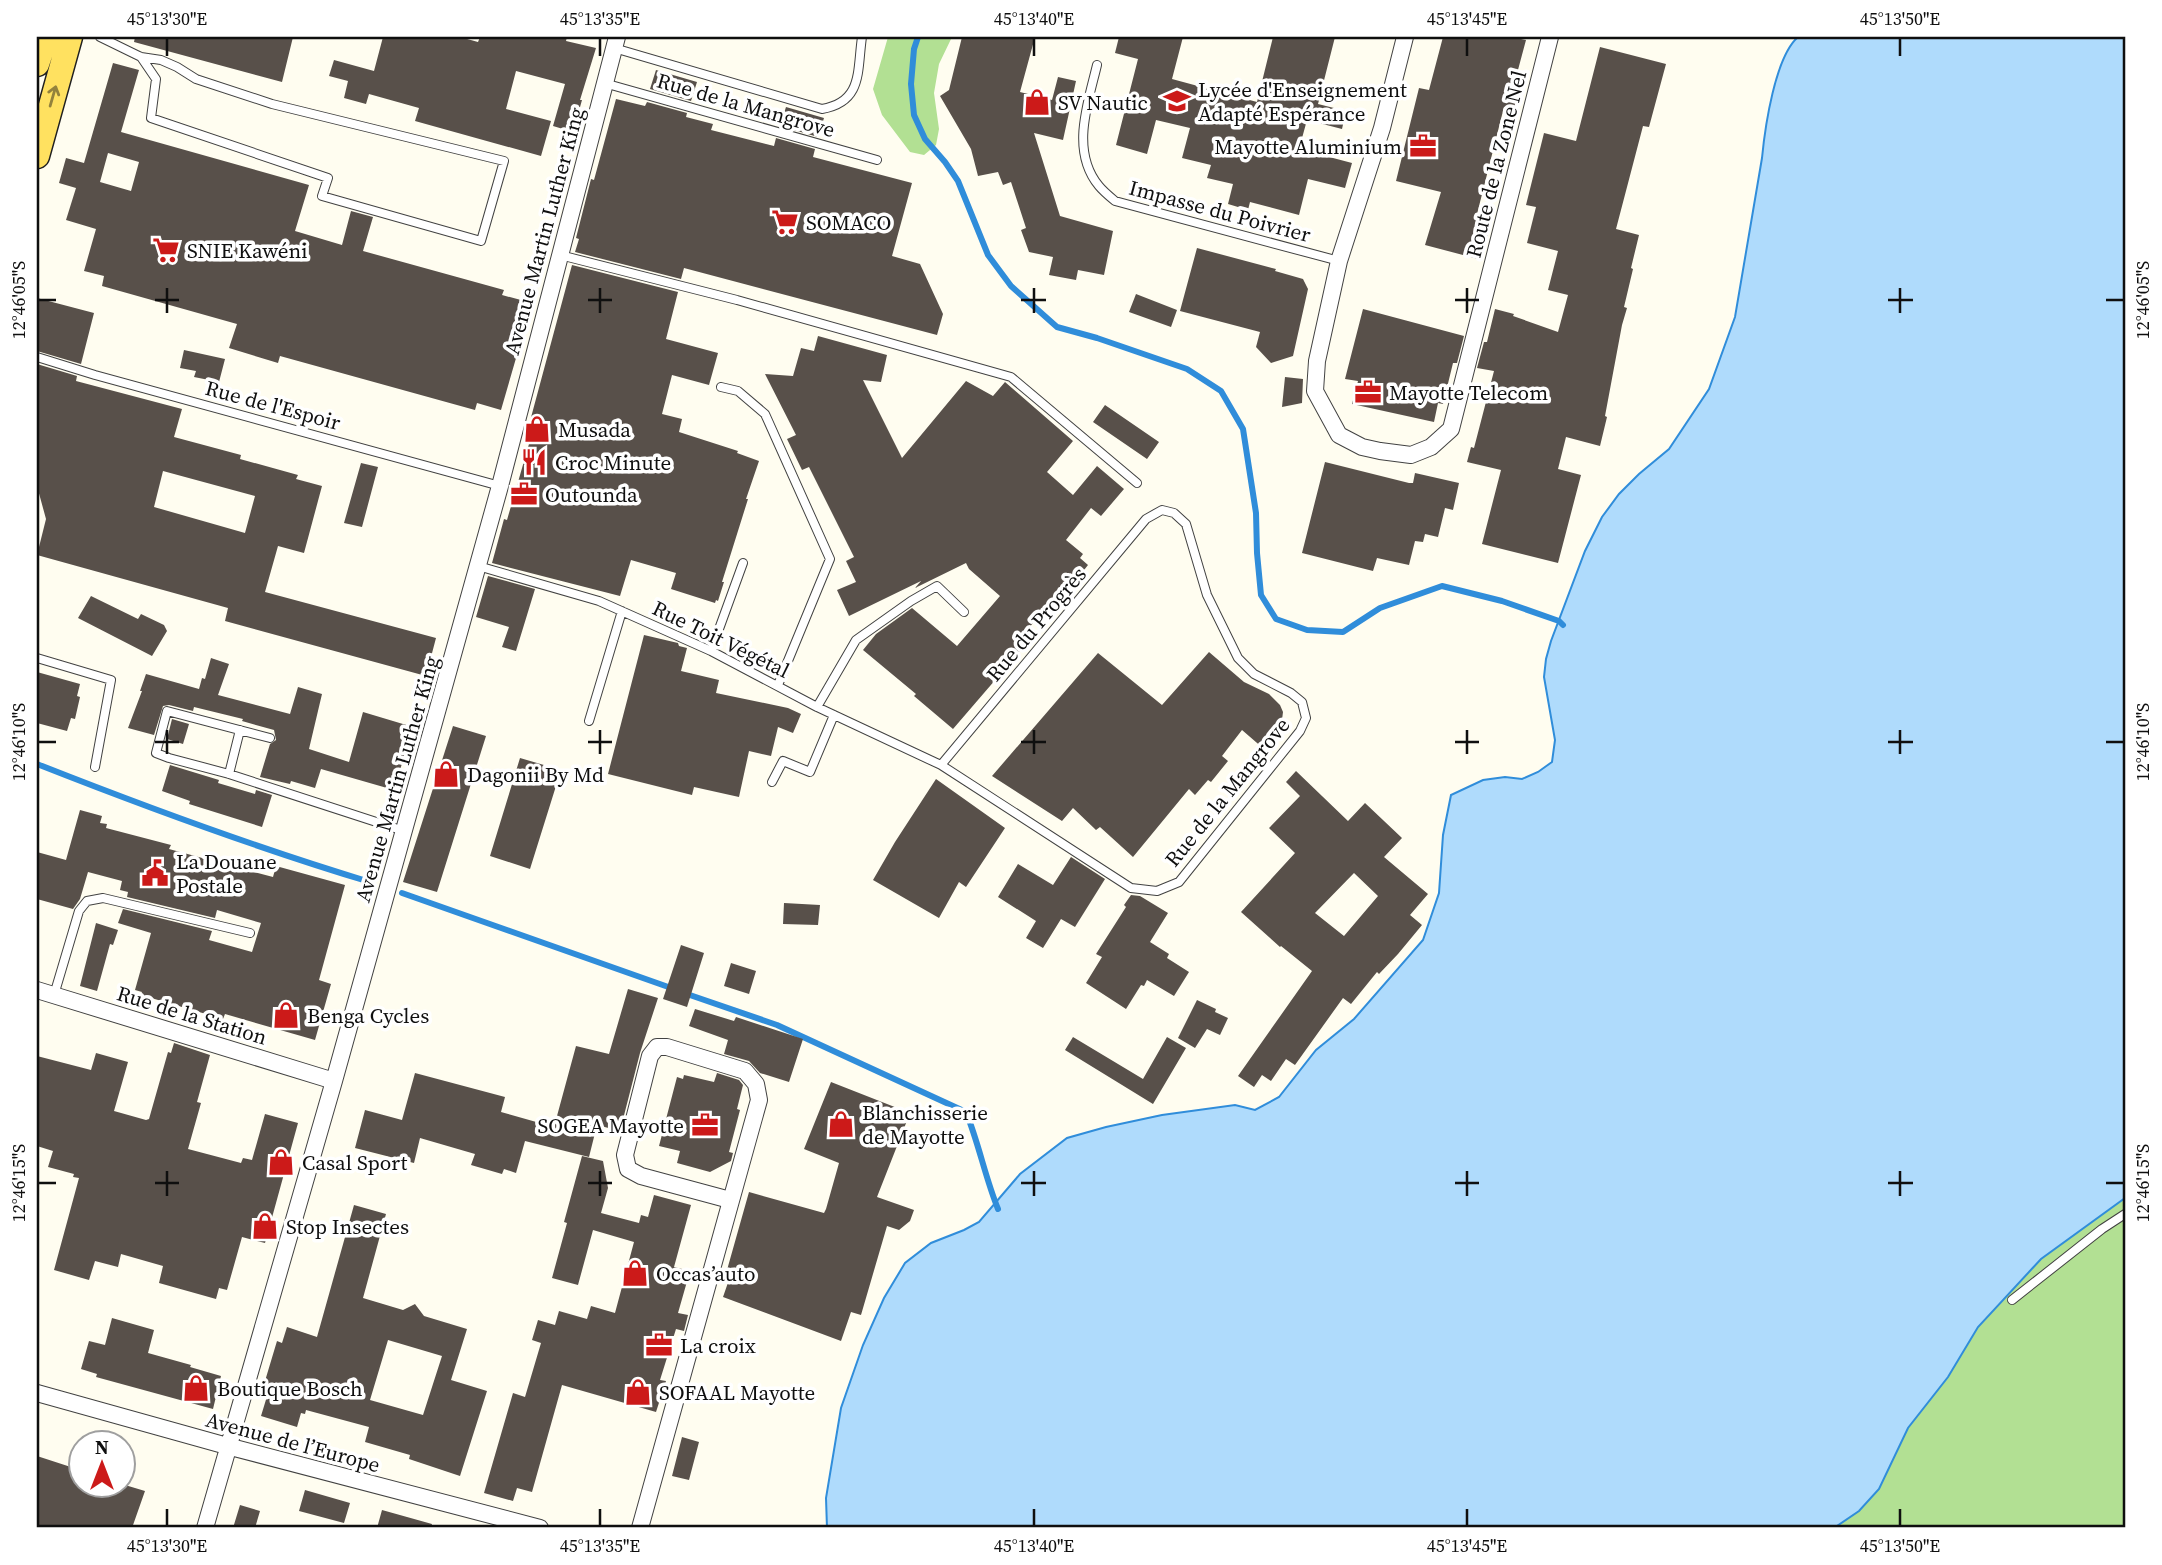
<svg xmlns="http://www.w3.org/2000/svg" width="2162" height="1565" font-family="'Source Serif 4',serif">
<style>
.forest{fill:#b2e093}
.water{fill:#afdbfc;stroke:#308dda;stroke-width:2}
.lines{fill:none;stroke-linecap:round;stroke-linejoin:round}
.stream{stroke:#308dda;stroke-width:6}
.building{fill:#58504a;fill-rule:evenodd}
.service-casing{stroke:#424242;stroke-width:10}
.minor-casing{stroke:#424242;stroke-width:18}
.primary-casing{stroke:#202020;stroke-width:27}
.service{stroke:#fff;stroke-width:8}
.minor{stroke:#fff;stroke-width:16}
.primary{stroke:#ffe160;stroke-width:24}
.oneway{stroke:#93823c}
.ticks{fill:none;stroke:#0f0f0f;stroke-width:2.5}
.labels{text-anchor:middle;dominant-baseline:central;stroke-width:7;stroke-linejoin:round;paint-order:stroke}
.poi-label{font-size:21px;fill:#0f0f0f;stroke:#fff;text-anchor:start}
.street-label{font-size:21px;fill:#0f0f0f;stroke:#fff}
.neatline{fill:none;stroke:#0f0f0f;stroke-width:2.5}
.ticks-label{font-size:18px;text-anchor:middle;fill:#0f0f0f}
</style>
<rect width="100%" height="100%" fill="#fffdf0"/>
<!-- forest -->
<path class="forest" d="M888 37H952L939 64 934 93 939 129 936 145 924 155 910 152 882 115 873 89Z
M2125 1198V1528H1834L1859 1511 1879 1489 1908 1428 1948 1377 1978 1327 2041 1259Z"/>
<!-- water -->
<path class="water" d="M1798 37H2125V1198L2041 1259 1978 1327 1948 1377 1908 1428 1879 1489 1859 1511 1834 1528H827L826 1498 841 1408 863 1345 884 1298 905 1263 931 1243 964 1230 979 1222 1020 1174 1067 1138 1106 1127 1162 1115 1235 1105 1255 1110 1279 1097 1316 1050 1354 1019 1423 940 1439 893 1443 835 1451 795 1483 780 1505 777 1522 779 1538 772 1552 762 1555 740 1544 677 1546 659 1551 641 1585 551 1602 517 1619 494 1639 474 1669 449 1709 389 1735 317 1762 158C1765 127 1775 57 1798 37Z"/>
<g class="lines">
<!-- stream -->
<path class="stream" d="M918 37 914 49 911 84 914 115 925 139 945 162 958 181 988 255 1011 286 1057 327 1097 338 1187 369 1221 391 1243 429 1256 513 1257 553 1261 595 1276 619 1307 630 1343 632 1380 608 1442 586 1502 601 1559 621 1563 625
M37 764C146 807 257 848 370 882
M402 893 674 989
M684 993 777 1025 966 1112C979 1144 985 1177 998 1209"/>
</g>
<!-- building -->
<path class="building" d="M135 37H293L282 82 134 42Z
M383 37H460L478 42 480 37H567L566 41 596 48 580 100H582L573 132 553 126 565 84 516 71 506 109 551 121 541 156 415 121 419 108 369 94 366 104 344 98 348 81 329 76 334 60 374 71Z
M962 37H1035L1020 92 1052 100 1058 77 1076 81 1063 140 1034 133 1060 216 1113 231 1104 275 1078 270 1076 280 1049 275 1053 257 1029 252 1021 230 1026 228 1011 182 1003 185 998 172 978 176 971 149 940 96 949 90Z
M1119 37H1183L1172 79 1257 102 1273 37H1335L1318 104 1346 111 1342 129 1307 120 1299 149 1352 163 1345 188 1308 179 1299 215 1250 202 1248 210 1228 204 1233 184 1207 178 1211 165 1182 158 1190 128 1156 120 1147 154 1116 145 1138 59 1115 53Z
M1443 37H1511L1526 40 1515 81 1523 84 1516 110 1504 107 1476 218 1491 222 1482 260 1425 245 1441 192 1396 181 1419 88 1429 90Z
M1600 47 1666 64 1649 127 1643 126 1616 229 1639 235 1631 268 1633 269 1624 307 1627 308 1622 325 1605 416 1607 417 1600 446 1566 437 1558 469 1581 475 1558 563 1482 544 1501 470 1467 462 1471 447 1474 448 1494 371 1477 368 1484 342H1487L1495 309 1514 314 1513 316 1558 332 1568 295 1548 290 1558 251 1527 243 1536 207 1526 205 1544 133 1576 141Z
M113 63 139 70 121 132 309 185 295 231 342 245 351 211 373 217 363 251 504 290 502 295 532 303 501 410 477 403 475 410 280 356 278 363 229 348 237 324 102 286 104 276 84 271 96 229 66 220 76 188 59 183 66 158 84 163ZM108 153 139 162 131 191 100 182Z
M656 70 697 82 691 101 650 89Z
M616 99 645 106 647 102 687 113 686 117 713 124 711 130 774 146 776 138 815 149 813 157 912 183 892 256 920 264 943 314 937 335 684 268 681 279 575 252 579 239 576 238 591 179 594 180Z
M786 107 824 118 818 137 780 126Z
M1197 248 1276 269 1275 271 1303 279 1308 289 1293 356 1271 363 1256 347 1260 332 1180 311Z
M572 265 678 292 666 339 718 353 709 385 672 375 662 414 682 419 679 432 738 451 737 453 759 461 746 499H748L722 582H724L718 601 716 600 715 603 671 589 676 573 631 560 620 596 492 563 504 519 507 520 531 437 526 436Z
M1136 294 1177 310 1171 327 1129 312Z
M37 298 94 313 81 364 37 351Z
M1363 309 1464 336 1457 363H1453L1443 404 1438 403 1434 422 1352 404 1358 381 1345 379Z
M818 336 887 355 881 382 863 380 902 458 966 381 993 396 1005 382 1073 441 1047 472 1073 495 1097 466 1124 489 1101 516 1091 508 1066 540 1083 554 1080 558 1088 565 1073 584 1069 581 1021 637 1027 643 953 729 914 696 916 694 863 650 876 634 912 608 957 646 1000 596 969 569 966 563 915 588 921 581 849 616 837 590 856 582 846 561 854 557 809 467 802 470 787 439 796 435 765 374 793 376 801 348 814 351Z
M184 350 225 359 219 382 194 377 196 371 180 368Z
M37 364 77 376 76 381 182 409 174 437 241 455 240 459 298 475 296 479 322 486 304 553 278 546 265 592 436 638 426 676 225 621 228 608 37 555 46 519 37 486ZM163 471 255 496 245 533 154 507Z
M1285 377 1303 379 1302 403 1282 407Z
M1105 405 1159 442 1147 459 1093 422Z
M1325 462 1409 483H1413L1415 473 1459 483 1453 510 1445 508 1438 537 1425 534 1423 542 1415 541 1409 565 1377 558 1373 571 1302 553Z
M361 463 378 467 362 527 344 523Z
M488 576 535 589 516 651 502 647 509 627 476 617Z
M91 596 138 619 141 614 164 625 167 631 152 656 78 618Z
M644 635 678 643 679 646 687 648 681 671 719 680 716 693 788 708 801 714 793 733 778 727 771 756 749 751 739 797 694 787 692 795 608 774Z
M1209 652 1244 682 1269 694 1280 705 1283 712 1281 728 1264 749 1242 730 1222 756 1228 761 1211 782 1208 780 1195 795 1189 789 1133 857 1100 827 1096 830 1073 808 1062 821 992 776 1098 653 1162 705Z
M211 658 229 664 218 695 290 714 298 687 322 694 309 749 349 762 363 712 413 727 394 790 321 769 315 788 291 781 290 784 260 777 270 744 276 740 274 730 242 721 243 719 194 707 193 711 169 705 163 706 154 735 128 728 142 691H140L146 674 199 689 202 678 205 679Z
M37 672 80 684 77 696 80 697 75 719 71 718 67 731 37 723Z
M172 719 189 724 183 744 167 739Z
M453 726 486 736 437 892 403 882Z
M520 758 561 770 530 869 490 856Z
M170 765 219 780 218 783 255 794 256 790 272 795 262 827 189 804 190 801 162 791Z
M1296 771 1348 821 1365 803 1402 838 1384 857 1428 894 1410 915 1422 925 1398 954 1379 974 1377 972 1351 1004 1343 998 1295 1065 1286 1059 1271 1081 1262 1075 1254 1087 1238 1076 1312 971 1281 946 1280 947 1241 912 1295 853 1269 828 1300 796 1286 782ZM1354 873 1378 896 1344 936 1315 913Z
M936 779 1005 828 966 887 959 882 939 918 873 880 895 842Z
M80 810 102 816 100 823 107 824 106 828 171 845 169 849 273 877 276 866 345 885 319 980 331 984 315 1040 225 1014 223 1019 141 995 142 992 135 990 151 933 118 923 123 909 212 931 209 940 252 952 261 923 217 910 215 918 127 897 128 892 120 890 122 881 88 872 80 899 73 909 37 899V852L66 860Z
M1071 857 1105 879 1075 927 1061 919 1043 948 1026 938 1036 921 998 897 1018 864 1053 885Z
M1131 895 1140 896 1168 913 1150 942 1169 954 1167 958 1189 972 1174 996 1147 980 1144 986 1141 985 1126 1009 1086 983 1102 957 1096 954 1126 907 1124 905Z
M784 903 820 905 818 925 783 924Z
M96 923 118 930 113 945 110 944 97 991 80 986Z
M681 945 704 953 687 1007 663 999Z
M731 963 756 971 749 994 724 986Z
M628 989 658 998 640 1053 620 1131 597 1125 589 1157 525 1141 516 1173 504 1169 502 1174 471 1165 475 1154 420 1138 414 1163 355 1148 365 1110 402 1120 415 1073 505 1097 501 1112 554 1127 576 1046 609 1054Z
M1197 1000 1216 1009 1215 1012 1228 1018 1220 1035 1207 1029 1195 1048 1178 1038Z
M695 1009 734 1021 736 1017 803 1039 789 1082 760 1073 749 1061 724 1054 728 1040 689 1026Z
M1073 1037 1143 1079 1167 1037 1186 1048 1153 1104 1065 1050Z
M174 1043 210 1055 197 1102 201 1103 188 1149 241 1163 243 1158 252 1160 265 1114 298 1123 265 1243 242 1237 227 1290 219 1288 216 1299 159 1283 163 1266 121 1254 118 1267 95 1261 89 1280 54 1270 79 1178 73 1177 74 1174 48 1167 53 1151 37 1146V1056L91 1070 96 1053 128 1062 114 1111 146 1120 149 1119 168 1052 171 1053Z
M717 1073 739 1080 743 1085 737 1109 740 1110 729 1152 733 1153 731 1161 710 1172 677 1163 680 1151 659 1146 677 1077 683 1079 684 1075 714 1082Z
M831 1082 910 1113 877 1197 914 1210 910 1221 899 1230 887 1226 861 1315 851 1312 841 1341 723 1297 732 1271 727 1270 749 1192 824 1213 826 1209 839 1163 804 1149Z
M582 1156 603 1161 608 1188 601 1213 639 1223 641 1215 648 1217 654 1195 691 1205 674 1267 690 1271 678 1313 688 1315 684 1331 676 1329 660 1380 666 1381 656 1412 562 1385 532 1492 517 1488 513 1501 484 1493 513 1393 525 1397 541 1343 532 1340 538 1320 555 1325 559 1311 587 1319 591 1306 615 1313 634 1242 593 1230 578 1285 552 1278 567 1223 564 1222Z
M354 1205 386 1214 363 1298 403 1310 415 1304 424 1316 467 1329 451 1380 487 1391 460 1476 409 1459 410 1455 365 1442 369 1427 306 1410 305 1414 301 1413 297 1427 261 1416 268 1393 262 1391 277 1341 282 1343 287 1327 317 1337ZM388 1340 442 1356 423 1415 370 1400Z
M112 1318 154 1330 148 1353 191 1365 190 1367 221 1376 213 1409 96 1377 97 1374 81 1369 89 1341 105 1345Z
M682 1437 699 1442 689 1480 672 1476Z
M37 1456 80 1470V1485H125L145 1491 132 1528H37Z
M305 1490 350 1503 344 1523 299 1511Z
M240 1505 260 1511 255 1528H233Z
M382 1510 432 1524 431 1528H377Z"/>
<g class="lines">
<defs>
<path id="service" d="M100 37 141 57 161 60 177 67 196 79 272 104 504 161 481 241 322 196 328 178 151 118 156 79 141 57
M614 48 822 109C863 102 857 71 862 37
M1097 65C1088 103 1070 151 1099 186 1103 191 1109 196 1115 201L1339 261
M604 83 877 160
M560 255 737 300 1011 377 1137 483
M37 357 95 375 500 486
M721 387 738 391 765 414 830 559 778 685
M478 566 599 601 711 651 817 707 941 765 1131 888 1157 891 1179 882 1300 731 1306 718 1302 702 1291 693 1254 674 1238 658 1207 595 1186 524 1174 513 1162 510 1146 519 941 765
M711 651 743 563
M37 658 111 680 95 767
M817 707 856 640 911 601 937 586 964 612
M589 721 622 611
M270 738 167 711 156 753 169 758 229 774 404 831
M229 774 240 730
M772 782 783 761 810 772 834 715
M54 995 79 911 87 901 103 898 250 933
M2012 1300 2102 1229 2125 1214"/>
<path id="minor" d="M1405 37 1382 128 1339 261 1317 361 1315 391 1339 435 1362 447 1380 451 1411 455 1431 447 1451 429 1550 37
M37 990 334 1081
M37 1393 227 1446 540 1528
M205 1528 334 1081 500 486 617 37
M640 1528 759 1100 756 1084 745 1071 667 1047H657L650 1056 625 1155 628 1169 641 1176 730 1200"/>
<path id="primary" d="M37 64 46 37
M37 156 70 37"/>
</defs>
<!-- service casing -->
<use href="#service" class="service-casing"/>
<!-- minor casing -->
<use href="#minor" class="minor-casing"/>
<!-- primary casing -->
<use href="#primary" class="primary-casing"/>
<!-- service -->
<use href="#service" class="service"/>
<!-- minor -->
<use href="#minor" class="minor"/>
<!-- primary -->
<use href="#primary" class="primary"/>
</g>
<!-- one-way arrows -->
<defs><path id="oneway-shaft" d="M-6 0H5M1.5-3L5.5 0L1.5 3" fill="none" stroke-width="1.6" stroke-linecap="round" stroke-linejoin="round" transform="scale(1.75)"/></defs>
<use class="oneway" href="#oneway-shaft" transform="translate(53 96) rotate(-74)"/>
<!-- ticks -->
<path class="ticks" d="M167 38V56M600 38V56M1034 38V56M1467 38V56M1900 38V56M167 288V313M600 288V313M1034 288V313M1467 288V313M1900 288V313M38 300H56M155 300H179M588 300H612M1021 300H1046M1455 300H1479M1888 300H1913M2106 300H2124M167 730V754M600 730V754M1034 730V754M1467 730V754M1900 730V754M38 742H56M155 742H179M588 742H612M1021 742H1046M1455 742H1479M1888 742H1913M2106 742H2124M167 1171V1196M600 1171V1196M1034 1171V1196M1467 1171V1196M1900 1171V1196M38 1183H56M155 1183H179M588 1183H612M1021 1183H1046M1455 1183H1479M1888 1183H1913M2106 1183H2124M167 1509V1526M600 1509V1526M1034 1509V1526M1467 1509V1526M1900 1509V1526"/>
<!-- icons -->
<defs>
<symbol id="school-bare" viewBox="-9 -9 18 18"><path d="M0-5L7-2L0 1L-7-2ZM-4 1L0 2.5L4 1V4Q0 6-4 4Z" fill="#cc1a19" stroke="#fff" stroke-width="2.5" paint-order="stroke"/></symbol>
<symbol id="shop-bare" viewBox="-9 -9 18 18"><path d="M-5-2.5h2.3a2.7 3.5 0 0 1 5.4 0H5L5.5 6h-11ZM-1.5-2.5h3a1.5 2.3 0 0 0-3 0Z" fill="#cc1a19" stroke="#fff" stroke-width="2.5" paint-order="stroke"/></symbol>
<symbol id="office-bare" viewBox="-9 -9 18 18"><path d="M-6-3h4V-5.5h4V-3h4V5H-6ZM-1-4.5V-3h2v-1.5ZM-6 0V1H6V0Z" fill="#cc1a19" stroke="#fff" stroke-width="2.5" paint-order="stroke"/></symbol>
<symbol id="supermarket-bare" viewBox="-9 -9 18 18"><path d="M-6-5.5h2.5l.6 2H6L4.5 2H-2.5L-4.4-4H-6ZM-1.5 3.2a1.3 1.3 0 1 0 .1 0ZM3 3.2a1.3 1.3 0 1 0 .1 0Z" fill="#cc1a19" stroke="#fff" stroke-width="2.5" paint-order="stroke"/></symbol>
<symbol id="restaurant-bare" viewBox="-9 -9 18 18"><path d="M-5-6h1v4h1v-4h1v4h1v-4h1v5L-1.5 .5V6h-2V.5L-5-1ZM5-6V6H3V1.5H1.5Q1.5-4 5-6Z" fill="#cc1a19" stroke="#fff" stroke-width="2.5" paint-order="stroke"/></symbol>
<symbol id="civic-bare" viewBox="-9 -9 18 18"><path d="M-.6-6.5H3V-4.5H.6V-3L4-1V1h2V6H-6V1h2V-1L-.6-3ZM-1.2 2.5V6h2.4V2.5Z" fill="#cc1a19" stroke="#fff" stroke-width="2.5" paint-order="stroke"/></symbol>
</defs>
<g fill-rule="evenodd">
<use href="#school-bare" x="1158" y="82" width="38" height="38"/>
<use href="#shop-bare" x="1018" y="83" width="38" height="38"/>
<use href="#office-bare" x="1404" y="127" width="38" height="38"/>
<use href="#supermarket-bare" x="766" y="203" width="38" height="38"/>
<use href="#supermarket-bare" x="147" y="231" width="38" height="38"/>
<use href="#office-bare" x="1349" y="373" width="38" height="38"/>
<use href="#shop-bare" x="518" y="410" width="38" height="38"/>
<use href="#restaurant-bare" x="515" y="443" width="38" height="38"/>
<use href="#office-bare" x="505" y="475" width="38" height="38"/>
<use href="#shop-bare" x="427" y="755" width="38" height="38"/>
<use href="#civic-bare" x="136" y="854" width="38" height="38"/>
<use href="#shop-bare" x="267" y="996" width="38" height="38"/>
<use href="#shop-bare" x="822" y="1105" width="38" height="38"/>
<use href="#office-bare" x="686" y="1106" width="38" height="38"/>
<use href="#shop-bare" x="262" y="1143" width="38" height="38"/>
<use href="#shop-bare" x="246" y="1207" width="38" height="38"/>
<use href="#shop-bare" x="616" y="1254" width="38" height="38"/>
<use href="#office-bare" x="640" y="1326" width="38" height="38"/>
<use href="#shop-bare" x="177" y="1369" width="38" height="38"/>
<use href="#shop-bare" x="619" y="1373" width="38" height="38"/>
</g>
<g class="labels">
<!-- poi labels -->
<g class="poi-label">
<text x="1198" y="89">Lycée d'Enseignement<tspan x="1198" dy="24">Adapté Espérance</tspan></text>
<text x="1058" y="102">SV Nautic</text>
<text x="1402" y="146" text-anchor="end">Mayotte Aluminium</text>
<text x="806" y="222">SOMACO</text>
<text x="187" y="250">SNIE Kawéni</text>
<text x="1389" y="392">Mayotte Telecom</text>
<text x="558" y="429">Musada</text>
<text x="555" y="462">Croc Minute</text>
<text x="545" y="494">Outounda</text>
<text x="467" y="774">Dagonii By Md</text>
<text x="176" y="861">La Douane<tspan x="176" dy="24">Postale</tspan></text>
<text x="307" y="1015">Benga Cycles</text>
<text x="862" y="1112">Blanchisserie<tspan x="862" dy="24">de Mayotte</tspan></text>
<text x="684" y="1125" text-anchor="end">SOGEA Mayotte</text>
<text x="302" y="1162">Casal Sport</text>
<text x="286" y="1226">Stop Insectes</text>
<text x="656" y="1273">Occas’auto</text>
<text x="680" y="1345">La croix</text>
<text x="217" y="1388">Boutique Bosch</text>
<text x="659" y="1392">SOFAAL Mayotte</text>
</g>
<!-- street labels -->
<g class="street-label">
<text transform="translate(746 105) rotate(16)">Rue de la Mangrove</text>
<text transform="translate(1496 164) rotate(-76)">Route de la Zone Nel</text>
<text transform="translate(1220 211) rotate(15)">Impasse du Poivrier</text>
<text transform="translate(544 231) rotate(-75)">Avenue Martin Luther King</text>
<text transform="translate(273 405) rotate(15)">Rue de l'Espoir</text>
<text transform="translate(1036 624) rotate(-50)">Rue du Progrès</text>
<text transform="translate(721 639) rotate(26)">Rue Toit Végétal</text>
<text transform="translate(397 779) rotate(-74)">Avenue Martin Luther King</text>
<text transform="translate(1227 792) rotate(-51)">Rue de la Mangrove</text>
<text transform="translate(192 1015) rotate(17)">Rue de la Station</text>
<text transform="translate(293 1442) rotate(15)">Avenue de l’Europe</text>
</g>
</g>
<!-- border -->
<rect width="2162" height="1565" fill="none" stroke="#ffffff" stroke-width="77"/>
<!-- north arrow -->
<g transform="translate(102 1464)"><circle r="33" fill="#ffffff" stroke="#9f9f9f" stroke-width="2"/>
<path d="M0-5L12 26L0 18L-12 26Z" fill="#cc1a19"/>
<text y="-10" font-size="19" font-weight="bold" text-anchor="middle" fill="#0f0f0f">N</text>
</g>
<rect x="38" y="38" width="2086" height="1488" class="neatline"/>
<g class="ticks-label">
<text x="167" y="25">45°13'30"E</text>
<text x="600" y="25">45°13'35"E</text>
<text x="1034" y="25">45°13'40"E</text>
<text x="1467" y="25">45°13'45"E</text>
<text x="1900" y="25">45°13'50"E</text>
<text transform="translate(19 300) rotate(-90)" y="6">12°46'05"S</text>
<text transform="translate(2143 300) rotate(-90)" y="6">12°46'05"S</text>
<text transform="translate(19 742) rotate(-90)" y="6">12°46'10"S</text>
<text transform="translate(2143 742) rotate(-90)" y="6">12°46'10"S</text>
<text transform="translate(19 1183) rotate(-90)" y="6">12°46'15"S</text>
<text transform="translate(2143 1183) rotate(-90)" y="6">12°46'15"S</text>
<text x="167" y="1552">45°13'30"E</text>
<text x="600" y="1552">45°13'35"E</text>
<text x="1034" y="1552">45°13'40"E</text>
<text x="1467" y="1552">45°13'45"E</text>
<text x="1900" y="1552">45°13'50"E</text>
</g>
</svg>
